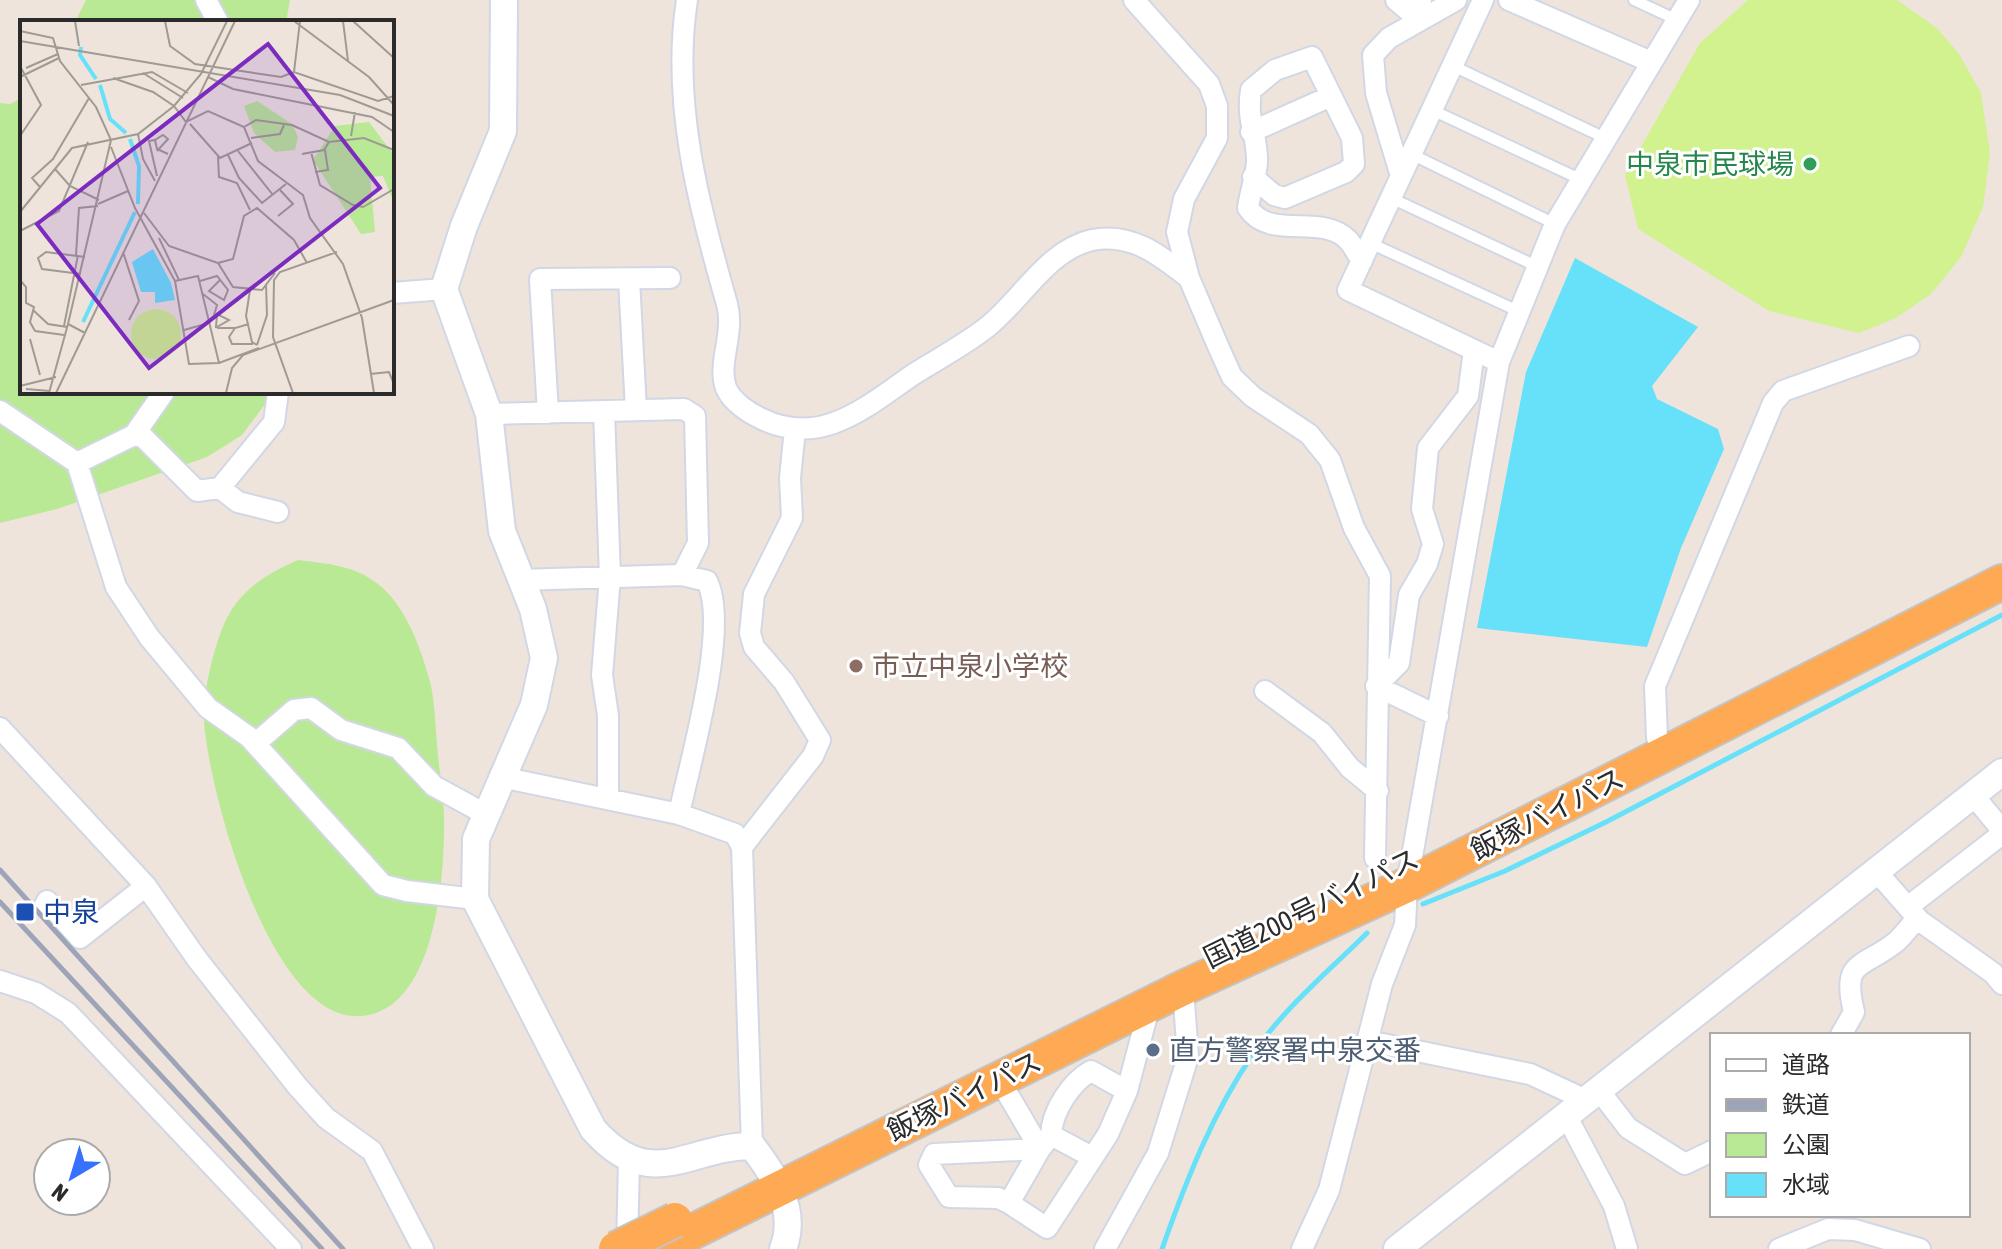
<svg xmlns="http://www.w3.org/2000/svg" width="2002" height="1249" font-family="'Asap Condensed','Noto Sans JP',sans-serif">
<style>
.green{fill:#b9e994}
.pitch{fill:#d1f28e}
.water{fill:#66e1f9}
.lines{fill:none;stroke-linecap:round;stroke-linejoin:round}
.stream{stroke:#66e1f9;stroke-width:5}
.service-casing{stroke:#d1d7e5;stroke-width:14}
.minor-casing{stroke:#d1d7e5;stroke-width:24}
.tertiary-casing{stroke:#d1d7e5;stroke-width:30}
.trunk-casing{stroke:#c4c4c4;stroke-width:38}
.service{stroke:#fff;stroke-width:10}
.minor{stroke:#fff;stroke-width:20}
.tertiary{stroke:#fff;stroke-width:26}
.trunk{stroke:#fea954;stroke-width:34}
.rail{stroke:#9ea4b7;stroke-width:5}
.trunk-bridge-casing{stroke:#c4c4c4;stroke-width:38;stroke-linecap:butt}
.trunk-bridge{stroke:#fea954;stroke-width:34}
.leisure-dot{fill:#2e9e5b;stroke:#fff;stroke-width:3}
.education-dot{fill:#8d6e63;stroke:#fff;stroke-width:3}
.transit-dot{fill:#1a4fb4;stroke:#fff;stroke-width:3}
.service-dot{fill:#5c6f8a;stroke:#fff;stroke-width:3}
.labels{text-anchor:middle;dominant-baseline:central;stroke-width:6;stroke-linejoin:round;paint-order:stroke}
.leisure-label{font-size:28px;fill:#27864d;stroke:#fff;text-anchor:end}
.education-label{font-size:28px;fill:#785e54;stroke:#fff;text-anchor:start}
.street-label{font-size:28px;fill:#2b2b2b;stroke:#fff}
.transit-label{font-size:28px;fill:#164399;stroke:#fff;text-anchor:start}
.service-label{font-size:28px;fill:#4e5e75;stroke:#fff;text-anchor:start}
.inset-river{fill:none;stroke:#66e1f9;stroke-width:4}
.inset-road{fill:none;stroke:#a09a95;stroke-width:2}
.view{fill:#7b2cbf;fill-opacity:0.15;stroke:#7b2cbf;stroke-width:4}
.inset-edge{fill:none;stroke:#2b2b2b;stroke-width:4}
</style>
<rect width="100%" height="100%" fill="#eee4dc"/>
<!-- green -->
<path class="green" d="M86 0H290L286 22H75Z
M22 98V392H274L242 435 207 457 57 509 0 523V103L10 104Z
M298 560C328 564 354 565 378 584 405 605 420 646 429 678 435 699 435 723 437 744 439 772 445 801 444 828 444 885 433 1011 361 1016 270 1023 208 789 204 720 202 695 215 642 226 620 241 589 268 573 298 560Z"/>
<!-- pitch -->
<path class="pitch" d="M1748 0H1897L1938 29 1959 54 1981 93 1990 153 1983 207 1961 257 1931 294 1896 318 1859 333 1769 311 1638 229 1625 175 1700 43Z"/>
<!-- water -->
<path class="water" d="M1575 258 1698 327 1652 386 1657 399 1718 429 1724 449 1681 548 1647 647 1477 628 1526 372Z"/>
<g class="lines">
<!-- stream -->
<path class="stream" d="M1423 904 1505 871 1606 822 2002 615
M1162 1249C1186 1181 1212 1114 1253 1054 1283 1009 1329 971 1367 933"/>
<defs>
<path id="service" d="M1634 0 1677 20
M1453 66 1607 139
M1432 110 1582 180
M1411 154 1555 224
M1391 198 1536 266
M1370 243 1518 311"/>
<path id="minor" d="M206 0 218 22
M687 0C671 102 699 207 727 304 735 334 717 363 726 388 732 402 749 413 762 419 822 448 867 406 914 374 938 359 964 345 986 328 1021 301 1047 250 1092 240 1131 232 1160 255 1189 278
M1134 0 1209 84 1217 106V138L1184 199 1177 232 1189 278 1218 346 1232 377 1253 397 1309 434 1330 460 1354 528 1380 576 1375 858
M1396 0 1409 11 1421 0
M1483 0 1348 290 1499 362
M1509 0 1651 62
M1251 132 1331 96
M1401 176 1376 93 1373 55 1389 38 1456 0
M1253 177 1274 195 1285 198 1346 172 1354 164 1352 138 1312 57 1275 70 1251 90C1246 122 1258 136 1257 162 1256 177 1250 193 1248 208 1270 241 1322 213 1348 240 1353 245 1357 254 1362 261
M629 279 636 410
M392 293 444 289
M0 411 77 463 116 587 149 637 208 708 249 737 383 885 407 891 475 899
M604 411 610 577 602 675 608 716V799
M548 413 540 279 670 278
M489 414 684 409 695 416 698 543 682 575
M134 435 164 392
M77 463 134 435 143 437 197 491 220 488 238 502 278 512
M220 488 274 422 278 392
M519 580 682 575 707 581C730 627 690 761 679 814
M1265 691 1322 733 1350 768 1378 791
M1438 716 1376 686 1399 663 1409 595 1427 564 1433 544 1422 509 1428 448 1468 396 1474 350
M0 728 146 886 197 959 298 1087 326 1118 372 1151 423 1249
M1657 738 1655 686 1773 403 1783 391 1909 346
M256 743 294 710 311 708 341 730 398 748 434 786 487 815
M501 777 679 814 735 834 742 847 752 1146
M1973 795 2002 830
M742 847 813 756 820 740 784 682 754 647 750 633 754 594 792 518 790 478 795 429
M1876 871 1920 921 1993 973 2002 984
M45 905 47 901 80 938 146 886
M1909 906 2002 834
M0 981 36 993 68 1013 291 1249
M1841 1035 1854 1012C1841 959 1862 969 1896 942 1904 935 1911 925 1917 918
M1368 1041 1530 1074 1586 1100
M999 1079 1040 1149 1009 1203 1047 1228 1108 1134 1127 1091 1150 1004
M1598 1089 1628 1128 1685 1164 1712 1151
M1567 1117 1614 1206 1627 1249
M1051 1135C1052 1111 1071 1082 1091 1071L1127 1091
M1009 1203 998 1198 949 1197 929 1165 934 1154 1040 1149 1051 1135 1092 1157
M627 1249 629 1159
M1105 1249 1158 1153 1188 1057 1183 988
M1302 1249 1329 1190 1382 984 1405 925 1407 885 1499 362 1555 224 1689 0
M1779 1249 1828 1229 1855 1230 1920 1249"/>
<path id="tertiary" d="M504 0 503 131 464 226 444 289 489 414 502 531 533 609 544 658 534 705 476 839 475 899 593 1129C651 1195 688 1146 752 1146 775 1176 798 1210 783 1249
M1397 1249 2002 772"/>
<path id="trunk" d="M658 1249 1183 988 1407 885 2002 582"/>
</defs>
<!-- service casing -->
<use href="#service" class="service-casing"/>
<!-- minor casing -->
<use href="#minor" class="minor-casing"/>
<!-- tertiary casing -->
<use href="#tertiary" class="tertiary-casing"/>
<!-- trunk casing -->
<use href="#trunk" class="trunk-casing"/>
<!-- service -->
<use href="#service" class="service"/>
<!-- minor -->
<use href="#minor" class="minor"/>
<!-- tertiary -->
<use href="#tertiary" class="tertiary"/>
<!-- trunk -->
<use href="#trunk" class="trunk"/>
<!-- rail -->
<path class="rail" d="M0 870 343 1249
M0 902 322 1249"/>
<defs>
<path id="trunk-bridge" d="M616 1249 675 1220"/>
</defs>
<!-- trunk-bridge casing -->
<use href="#trunk-bridge" class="trunk-bridge-casing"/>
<!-- trunk-bridge -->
<use href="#trunk-bridge" class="trunk-bridge"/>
</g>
<!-- markers -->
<circle class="leisure-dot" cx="1810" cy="164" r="8"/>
<circle class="education-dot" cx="856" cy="666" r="8"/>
<rect class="transit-dot" x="15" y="902" width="20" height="20" rx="4"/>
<circle class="service-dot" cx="1153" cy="1050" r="8"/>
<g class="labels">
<!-- leisure labels -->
<g class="leisure-label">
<text x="1794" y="164">中泉市民球場</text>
</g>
<!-- education labels -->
<g class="education-label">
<text x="872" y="666">市立中泉小学校</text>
</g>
<!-- street labels -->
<g class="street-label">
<text transform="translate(1547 814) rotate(-27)">飯塚バイパス</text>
<text transform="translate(1311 908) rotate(-26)">国道200号バイパス</text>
<text transform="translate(964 1096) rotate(-26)">飯塚バイパス</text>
</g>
<!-- transit labels -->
<g class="transit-label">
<text x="43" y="912">中泉</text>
</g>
<!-- service labels -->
<g class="service-label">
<text x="1169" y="1050">直方警察署中泉交番</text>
</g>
</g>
<!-- overview -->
<g transform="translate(20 20)">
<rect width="374" height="374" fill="#eee4dc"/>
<path d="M237 81 272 104 278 117 275 130 255 132 234 113 224 86ZM349 102 374 135V183L363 156 350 157 355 212 341 214 293 140 315 106Z" fill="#b9e994"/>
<path d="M111 314a25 25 0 1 1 50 0a25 25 0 1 1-50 0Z" fill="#d1f28e"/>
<path d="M133 229 151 263 155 280 135 283V272H121L112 242Z" fill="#66e1f9"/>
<path class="inset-river" d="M61 27 60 35 76 59M80 65 90 99 106 113M110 119 119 146 118 184M63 302 115 192"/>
<path class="inset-road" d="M55 1 59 26M145 1 150 26 175 44 261 57 274 52 358 81 374 76M274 1 349 57 374 85M323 1 328 41M333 1 374 38M0 11 33 18 40 41 76 87 91 120 48 304 65 313M0 21 320 75 374 96M0 46 21 85 0 116M6 48 38 34M274 52 280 1M123 53 163 78M0 57 39 38M188 57 213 69 352 97 374 112M93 58 133 72 154 86 166 102 188 91 224 107 238 141 283 175 290 198 323 244 342 298 354 373M61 65 132 52 168 73M170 104 200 138 232 123M224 107 236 100 272 105 309 122 344 118 374 130M118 114 123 139 135 161M331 116 335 92M231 118 260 114 264 105M135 120 143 115 148 119 137 131M91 127 115 188 155 261 169 344 199 343 239 328M218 131 253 175M291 132 300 165 333 185 343 187 374 169M282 134 304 130 309 122M208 135 219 158 242 183 266 164M198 137 199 157 217 163 230 190M35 149 50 166 79 180M295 152 308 150 305 130M137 156 129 121 135 120 137 129 148 134M20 167 12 158 33 139 69 78M78 184 108 171M0 192 52 128 118 114 154 86 181 54 207 1M124 193 149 226 198 243 213 267 242 270 255 253M258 196 273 184 260 170M0 211 39 191 68 122M139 218 159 260M103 232 119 281 109 300M56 235 59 188 78 186M198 243 213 239 224 196 237 188 274 220 287 243M61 254 22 249 18 238 26 232 65 237M0 260 6 267V283L14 287 10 302 15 311M155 261 178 256 199 343M180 261 197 256 208 270 204 280 189 271 200 260M230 270 226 296 232 322 237 325M183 274 197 285 194 295M13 290 28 304 47 307M229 304 215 308 209 317 212 324H233M44 306 58 235M197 307 209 300 197 294 196 307H197L198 308H215M164 310 189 303M15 311 44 315M10 319 20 355M237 325 247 295 246 264M350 354 369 352 374 364M0 366 36 357M6 369 30 371M29 373 48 304M36 373 215 1M206 373 212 348 223 335 374 280M273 373 253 317 254 260 260 252 317 232"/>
<path class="view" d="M248 24 360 168 129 348 17 204Z"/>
<rect width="374" height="374" class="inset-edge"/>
</g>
<!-- legend -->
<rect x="1710" y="1033" width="260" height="184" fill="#ffffff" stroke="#aaaaaa" stroke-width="2"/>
<rect x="1726" y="1059" width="40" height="12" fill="#ffffff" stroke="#aaaaaa" stroke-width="2"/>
<text x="1782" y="1073" font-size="24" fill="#2b2b2b">道路</text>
<rect x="1726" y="1099" width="40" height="12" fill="#9ea4b7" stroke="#aaaaaa" stroke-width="2"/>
<text x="1782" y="1113" font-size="24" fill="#2b2b2b">鉄道</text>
<rect x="1726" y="1133" width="40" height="24" fill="#b9e994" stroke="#aaaaaa" stroke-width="2"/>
<text x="1782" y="1153" font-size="24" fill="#2b2b2b">公園</text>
<rect x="1726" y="1173" width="40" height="24" fill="#66e1f9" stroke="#aaaaaa" stroke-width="2"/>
<text x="1782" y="1193" font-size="24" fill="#2b2b2b">水域</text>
<!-- north arrow -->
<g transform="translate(72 1177) rotate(218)"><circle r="38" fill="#ffffff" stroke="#aaaaaa" stroke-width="2"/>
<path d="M0-6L14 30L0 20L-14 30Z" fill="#3871ff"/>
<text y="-12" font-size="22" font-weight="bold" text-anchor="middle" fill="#2b2b2b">N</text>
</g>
</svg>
